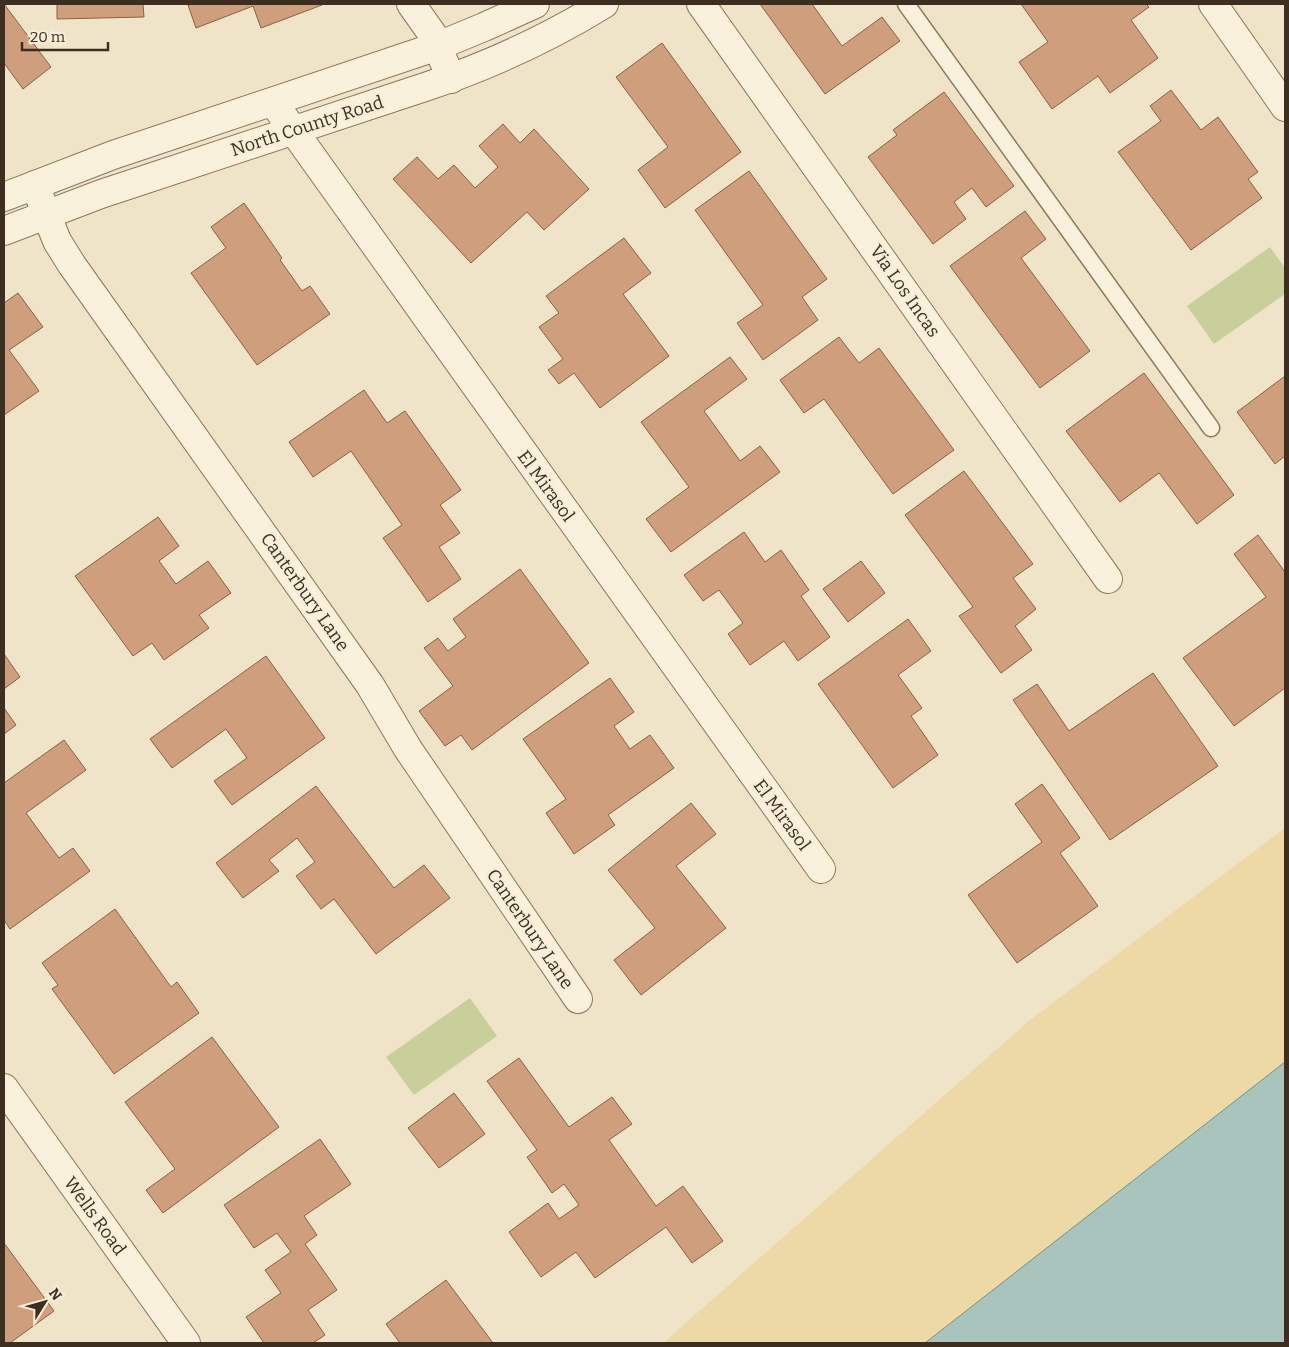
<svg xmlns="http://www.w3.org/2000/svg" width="1289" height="1347" font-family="Bitter,serif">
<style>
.green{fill:#c9cf9b}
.sand{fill:#ecd9a5}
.water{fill:#a9c4bc;stroke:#6f938a}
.building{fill:#cf9f7d;stroke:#8d5f41}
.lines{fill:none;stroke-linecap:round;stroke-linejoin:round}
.service-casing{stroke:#8d765c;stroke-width:19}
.minor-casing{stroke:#8d765c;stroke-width:30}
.tertiary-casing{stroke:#8d765c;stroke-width:30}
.service{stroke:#faf1dc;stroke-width:16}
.minor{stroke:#faf1dc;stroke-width:28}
.tertiary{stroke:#faf1dc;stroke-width:28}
.labels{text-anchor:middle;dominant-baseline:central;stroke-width:5;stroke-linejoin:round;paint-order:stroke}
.street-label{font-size:18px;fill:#3d2e20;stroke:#f7eed8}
</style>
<rect width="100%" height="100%" fill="#f0e4c8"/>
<!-- green -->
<path class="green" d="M1270 247 1285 268V294L1214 344 1187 306Z
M470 998 497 1036 414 1095 386 1057Z"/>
<!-- sand -->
<path class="sand" d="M1285 828V1062L925 1343H663L1030 1020Z"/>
<!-- water -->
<path class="water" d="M1285 1062V1343H925Z"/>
<!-- building -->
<path class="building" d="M4 4 51 67 23 89 4 63Z
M57 4H143L144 17 57 19Z
M192 4H321L322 5 261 28 253 6 196 28 188 5Z
M760 4H812L842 46 882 17 900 41 825 94Z
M1021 4H1146L1149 7 1131 20 1158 58 1110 93 1098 76 1052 109 1019 62 1048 42Z
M662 43 741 152 665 208 638 170 668 147 616 77Z
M1171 90 1201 130 1218 117 1258 172 1248 179 1262 198 1191 250 1118 152 1161 121 1150 106Z
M944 92 1014 186 986 207 972 188 954 202 966 219 933 244 868 157 897 135 893 130Z
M503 124 520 143 534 129 589 189 544 230 527 212 471 263 393 179 417 157 438 179 454 165 475 188 498 167 479 146Z
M749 171 827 279 802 297 818 320 763 360 737 323 763 305 695 210Z
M244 203 282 258 280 260 302 291 310 286 330 314 257 365 191 273 226 248 211 227Z
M1025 211 1046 239 1021 258 1090 351 1040 388 950 266Z
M624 238 651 273 623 294 669 356 600 408 574 373 559 384 548 370 563 359 539 327 559 313 546 296Z
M18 293 43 327 9 350 39 391 4 415V303Z
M839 337 859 363 879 348 954 450 893 494 824 399 804 413 780 380Z
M730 357 747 379 704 411 740 461 760 446 780 472 671 552 646 519 689 487 641 422Z
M1144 373 1234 495 1197 524 1159 473 1120 502 1066 431Z
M1285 376V456L1275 464 1237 412Z
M364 390 387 423 405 411 461 490 440 505 460 533 439 547 461 579 428 602 383 538 402 525 351 451 313 477 289 442Z
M964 471 1033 564 1013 578 1036 609 1015 626 1032 650 1001 673 959 616 973 607 905 515Z
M158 517 179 546 159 561 176 584 208 561 231 593 199 615 209 628 164 660 152 643 133 656 75 576Z
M744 532 765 562 781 550 809 590 801 596 830 637 798 661 784 641 750 665 728 634 743 623 719 590 703 601 684 575Z
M1258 535 1285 572V688L1234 726 1183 658 1266 597 1234 554Z
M861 561 885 593 848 622 823 589Z
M520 569 589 663 472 750 461 735 445 746 419 711 453 686 424 648 438 638 448 651 466 637 453 619Z
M908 619 931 651 898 675 922 708 911 716 938 755 893 788 818 684Z
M4 654 20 677 4 689Z
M266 656 325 738 232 805 214 781 247 758 226 729 172 768 150 739Z
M1153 673 1218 766 1110 840 1013 700 1037 684 1069 731Z
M610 678 634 712 614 726 630 749 650 735 674 768 608 815 615 825 574 854 546 813 566 799 523 739Z
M4 708 16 725 4 734Z
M64 740 86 770 26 813 59 858 73 848 90 871 10 929 4 920V783Z
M1042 784 1080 838 1060 853 1098 906 1017 963 968 895 1042 842 1015 804Z
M316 786 394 888 424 865 450 898 376 954 334 899 321 909 296 876 315 862 297 838 269 860 279 871 243 898 216 863Z
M691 803 716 834 676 866 726 928 641 995 614 960 655 928 608 870Z
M115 909 171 987 177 982 199 1013 114 1074 52 989 58 985 42 963Z
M212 1037 279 1127 163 1213 146 1190 175 1169 125 1102Z
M519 1058 569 1127 612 1097 632 1124 609 1140 656 1206 683 1186 723 1241 692 1263 666 1227 595 1278 576 1252 541 1277 509 1232 548 1203 559 1219 579 1205 564 1184 552 1193 527 1157 537 1150 487 1081Z
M454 1093 485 1134 439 1168 408 1128Z
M320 1139 351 1184 304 1216 317 1235 305 1244 337 1290 308 1310 325 1335 313 1343H264L246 1317 281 1293 265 1270 291 1252 277 1233 254 1248 224 1205Z
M4 1243 54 1311 10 1343H4Z
M446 1280 493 1343H400L386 1324Z"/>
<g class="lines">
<defs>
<path id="service" d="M906 4 1211 428"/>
<path id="minor" d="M411 4 433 35 451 79
M701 4 1108 579
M1213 4 1285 107
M273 102 821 869
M35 185 57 241 72 265 370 685 408 749 578 999
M4 1088 186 1343"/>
<path id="tertiary" d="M4 197 113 155 438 46 484 27 535 4
M4 231 101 194 425 87C488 66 547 39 604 4"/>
</defs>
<!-- service casing -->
<use href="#service" class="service-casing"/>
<!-- minor casing -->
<use href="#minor" class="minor-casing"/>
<!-- tertiary casing -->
<use href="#tertiary" class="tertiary-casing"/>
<!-- service -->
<use href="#service" class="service"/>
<!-- minor -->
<use href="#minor" class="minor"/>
<!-- tertiary -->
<use href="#tertiary" class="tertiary"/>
</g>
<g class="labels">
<!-- street labels -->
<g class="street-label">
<text transform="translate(307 126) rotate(-18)">North County Road</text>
<text transform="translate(905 291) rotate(55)">Via Los Incas</text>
<text transform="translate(546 486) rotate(54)">El Mirasol</text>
<text transform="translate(305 592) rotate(55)">Canterbury Lane</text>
<text transform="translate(782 815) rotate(54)">El Mirasol</text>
<text transform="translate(530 929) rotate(56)">Canterbury Lane</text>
<text transform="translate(95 1216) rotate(54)">Wells Road</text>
</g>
</g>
<!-- border -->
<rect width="1289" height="1347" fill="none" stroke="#3d2e20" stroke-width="10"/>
<!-- north arrow -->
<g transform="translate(45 1302) rotate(53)" stroke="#f7eed8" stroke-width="4" paint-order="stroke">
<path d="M0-4L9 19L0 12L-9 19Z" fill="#3d2e20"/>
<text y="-8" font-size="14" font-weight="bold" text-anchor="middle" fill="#3d2e20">N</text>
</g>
<!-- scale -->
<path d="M22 42v8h86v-8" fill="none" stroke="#3d2e20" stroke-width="2.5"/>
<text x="30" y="42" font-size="15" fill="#3d2e20" stroke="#f7eed8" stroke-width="4" paint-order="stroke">20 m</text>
</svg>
